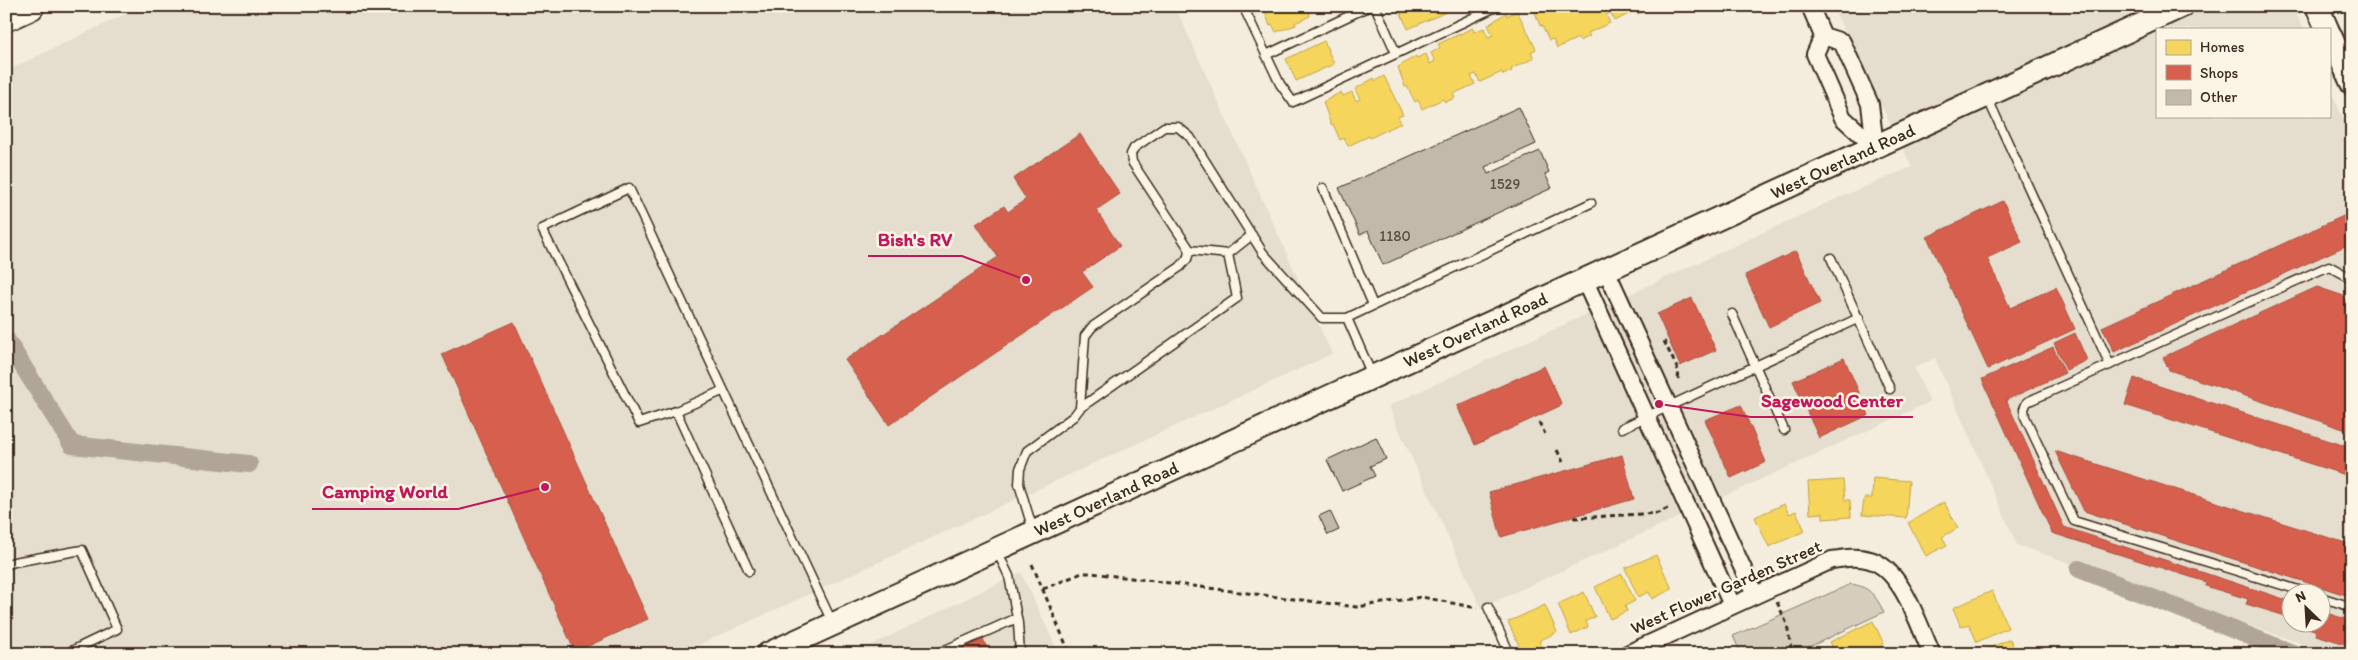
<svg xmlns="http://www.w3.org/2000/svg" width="2358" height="660" font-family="Itim,sans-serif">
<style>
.built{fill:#e5ddce;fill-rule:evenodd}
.green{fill:#d6cdbd;stroke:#887c6e}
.homes{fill:#f6d55c;stroke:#bea249}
.shops{fill:#d6604d;stroke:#a8503f}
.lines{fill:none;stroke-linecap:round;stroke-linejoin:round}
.canal{stroke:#b0a596;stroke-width:18}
.building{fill:#c3b9aa;stroke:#3b2a1e}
.lane-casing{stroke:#3b2a1e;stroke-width:11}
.street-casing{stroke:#3b2a1e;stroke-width:20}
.secondary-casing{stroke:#3b2a1e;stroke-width:26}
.highway-casing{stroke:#3b2a1e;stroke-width:31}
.path{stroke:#3b2a1e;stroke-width:3;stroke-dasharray:5 4;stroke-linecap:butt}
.lane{stroke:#fcf5e5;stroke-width:8}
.street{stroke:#fcf5e5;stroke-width:16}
.secondary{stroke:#fcf5e5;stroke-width:22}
.highway{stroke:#fcf5e5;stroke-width:28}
.labels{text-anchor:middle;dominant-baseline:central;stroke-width:5;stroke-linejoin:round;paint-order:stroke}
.number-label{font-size:15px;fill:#5d4e41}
.street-label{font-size:18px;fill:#3b2a1e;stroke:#fcf5e5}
.leader{fill:none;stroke:#c2185b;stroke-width:2}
.callout-dot{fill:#c2185b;stroke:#fcf5e5;stroke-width:2}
.callout-label{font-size:19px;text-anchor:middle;font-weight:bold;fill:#c2185b;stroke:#fcf5e5;stroke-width:5;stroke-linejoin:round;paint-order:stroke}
</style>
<rect width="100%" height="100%" fill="#f4eddd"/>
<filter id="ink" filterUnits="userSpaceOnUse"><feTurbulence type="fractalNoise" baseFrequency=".02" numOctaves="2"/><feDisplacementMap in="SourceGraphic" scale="10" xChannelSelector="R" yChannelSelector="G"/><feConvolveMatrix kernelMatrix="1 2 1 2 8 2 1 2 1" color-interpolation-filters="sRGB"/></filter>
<g filter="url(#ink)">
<!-- built -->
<path class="built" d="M142 6H1175L1332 354 679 654H6V71Z
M1832 6H2293L2303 29H2157V116H2329V87L2352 137V654H2332L2017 545 1935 358 1914 368 1930 402 1481 608 1388 406 1838 198 1912 167ZM2290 592H2320V622H2290Z
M1021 572 1059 654H853Z"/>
<!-- green -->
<path class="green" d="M1851 584C1870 587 1875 595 1884 612L1809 647 1811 654H1741L1733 636Z"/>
<!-- homes -->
<path class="homes" d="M1263 6H1317L1318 8 1309 12 1310 16 1295 23 1296 25 1276 32 1272 24 1270 26Z
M1443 6 1446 12 1408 29 1398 7Z
M1533 6H1648L1645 7 1646 10 1638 14 1636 10 1615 21 1611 13 1606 15 1610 23 1588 33 1590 36 1579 41 1578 38 1557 48 1553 39 1549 40 1542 25 1540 26Z
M1517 11 1536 49 1531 52 1534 58 1511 69 1512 71 1503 75 1502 72 1480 82 1476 74 1471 76 1475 84 1453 94 1455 98 1445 102 1443 99 1422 109 1418 100 1415 102 1407 86 1405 87 1398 67 1416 56 1417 58 1426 54 1430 64 1435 61 1431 53 1440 48 1438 44 1473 28 1474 32 1484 28 1488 37 1493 35 1488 25 1506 13 1507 16Z
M1324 41 1334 64 1296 81 1286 59Z
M1384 76 1403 115 1398 117 1401 123 1370 138 1369 136 1348 146 1344 138 1340 140 1333 124 1331 125 1323 102 1341 92 1343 96 1352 92 1356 101 1360 99 1355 89 1374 78 1375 81Z
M1873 478 1909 481 1906 518 1862 515 1864 498H1872Z
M1843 480 1845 500H1850L1851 517 1823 519V513L1810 514 1808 482Z
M1944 502 1958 528 1942 537 1947 545 1926 556 1908 523Z
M1784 504 1789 514 1796 511 1805 531 1769 547 1755 517Z
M1656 555 1672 589 1652 599 1649 592 1638 597 1625 568Z
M1622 574 1635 601 1625 606 1627 611 1610 619 1595 587Z
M1992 591 2008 628 1977 642 1969 624 1961 627 1953 608Z
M1584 592 1595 617 1586 621 1588 627 1571 635 1558 604Z
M1545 605 1557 632 1539 641 1543 650 1534 654H1523L1508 622Z
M1873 621 1884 644 1877 648 1879 654H1835L1830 642Z
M2010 639 2015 650 2011 652 2012 654H1976Z"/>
<!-- shops -->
<path class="shops" d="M1080 134 1120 194 1096 210 1120 246 1082 272 1093 287 889 425 845 360 998 257 976 224 1004 206 1008 212 1026 199 1013 179Z
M2003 201 2022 242 1987 258 2010 308 2056 287 2075 329 1988 369 1927 237Z
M2352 212V260L2345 246 2114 352 2102 327Z
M1796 251 1820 303 1769 327 1745 275Z
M2317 287 2344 296 2352 314V432L2169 370 2163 357Z
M1692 298 1716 350 1680 366 1657 314Z
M514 322 648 619 575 652 442 354Z
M2075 333 2087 360 2066 370 2054 343Z
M2053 347 2065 373 2006 400 2064 527 2290 601V622L2288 621 2289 617 2246 604 2248 599 2205 586 2206 582 2052 533 1982 379Z
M1844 358 1869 415 1819 438 1793 381Z
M1544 366 1562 405 1475 445 1457 406Z
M2134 378 2352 448V477L2125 405Z
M1741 405 1766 462 1731 478 1705 420Z
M2055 451 2352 545V597L2084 511Z
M1622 455 1634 499 1501 537 1489 492Z
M6 509 14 525 6 528Z
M2320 611 2352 621V646L2316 635 2317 631 2291 622H2320Z
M983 639 990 654H952Z"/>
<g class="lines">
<!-- canal -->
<path class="canal" d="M6 339 72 445 249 464
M2079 569 2295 654"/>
</g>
<!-- building -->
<path class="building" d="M1519 107 1536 144 1485 167 1488 174 1540 151 1549 172 1545 174 1552 188 1383 265 1368 231 1360 235 1339 188Z
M1376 437 1386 459 1370 466 1375 476 1342 491 1327 460Z
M1330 511 1339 530 1328 535 1319 516Z"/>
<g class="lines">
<defs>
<path id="lane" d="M1243 6 1280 84 1293 102 1498 6
M1375 6 1396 53
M1266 55 1370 6
M1987 97 2110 365
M1323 188 1373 305
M1190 250 1228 254
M1831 258 1890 389
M1732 314 1784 430
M1347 318 1372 375
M722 391 676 411 639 423 542 229 629 188 832 622
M1080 408 1237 298 1228 254 1252 235
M676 411 749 571
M1622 428 1859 318
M1033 530 1019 484 1020 469 1027 451 1074 416 1080 408 1085 336 1092 327 1180 267 1187 259 1190 250 1132 162 1131 154 1134 148 1164 127H1178L1190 137 1263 253 1322 318H1347L1591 203
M997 551 1009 576 1018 623 1020 654
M6 565 14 562 82 550 117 629 65 654
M2305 592 2074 521 2025 417 2024 409 2027 402 2329 266 2349 277 2352 283
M2320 597 2352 607
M1488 607 1510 654
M936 654 1017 618"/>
<path id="street" d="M1810 6 1823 36 1842 42 1870 104 1875 147
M1823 36 1815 54 1843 118 1875 147
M1606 270 1755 595
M1584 279 1732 605
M1627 654 1832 560C1845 558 1858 556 1870 560 1902 569 1919 626 1932 654"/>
<g id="secondary">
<path d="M2317 6 2327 29"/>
<path d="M2329 33 2352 83"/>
<path id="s1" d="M768 654 2182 6"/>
</g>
<path id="highway" d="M6 17 30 6"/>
</defs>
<!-- lane casing -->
<use href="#lane" class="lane-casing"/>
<!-- street casing -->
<use href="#street" class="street-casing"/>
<!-- secondary casing -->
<use href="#secondary" class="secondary-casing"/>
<!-- highway casing -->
<use href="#highway" class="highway-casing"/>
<!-- path -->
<path class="path" d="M1664 341 1679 372 1678 378 1674 380
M1539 422 1545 434
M1557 450 1563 462
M1574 518 1658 513 1670 507
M1032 564 1070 654
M1043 589 1082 573H1092L1356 607 1422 597 1477 608
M1777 602 1787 624 1792 654"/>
<!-- lane -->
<use href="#lane" class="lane"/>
<!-- street -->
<use href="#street" class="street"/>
<!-- secondary -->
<use href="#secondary" class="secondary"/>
<!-- highway -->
<use href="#highway" class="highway"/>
</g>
</g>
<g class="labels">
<!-- number labels -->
<g class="number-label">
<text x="1505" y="184">1529</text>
<text x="1395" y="236">1180</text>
</g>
<!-- street labels -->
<g class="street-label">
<text stroke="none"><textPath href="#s1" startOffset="1182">West Overland Road</textPath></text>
<text stroke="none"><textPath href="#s1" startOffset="778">West Overland Road</textPath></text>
<text stroke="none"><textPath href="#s1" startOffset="372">West Overland Road</textPath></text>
<text transform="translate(1726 587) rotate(-24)">West Flower Garden Street</text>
</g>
</g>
<!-- callouts -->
<path class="leader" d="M1026 280L962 256H868M1659 404L1751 417H1913M545 487L458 509H312"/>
<g class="callout-dot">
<circle cx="1026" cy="280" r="5"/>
<circle cx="1659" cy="404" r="5"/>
<circle cx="545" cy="487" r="5"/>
</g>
<g class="callout-label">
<text x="915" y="246">Bish's RV</text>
<text x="1832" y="407">Sagewood Center</text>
<text x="385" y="498">Camping World</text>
</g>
<!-- margin -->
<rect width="2358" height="660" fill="none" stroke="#fcf5e5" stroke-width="25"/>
<rect x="12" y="12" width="2333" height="635" fill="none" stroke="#3b2a1e" stroke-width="2" filter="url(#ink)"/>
<!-- legend -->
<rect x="2156" y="28" width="175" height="90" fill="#fcf5e5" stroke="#afa495"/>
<rect x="2166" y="40" width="25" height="15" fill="#f6d55c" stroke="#afa495"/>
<text x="2200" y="52" font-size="15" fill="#3b2a1e">Homes</text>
<rect x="2166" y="65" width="25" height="15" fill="#d6604d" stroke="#afa495"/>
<text x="2200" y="78" font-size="15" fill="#3b2a1e">Shops</text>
<rect x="2166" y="90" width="25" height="15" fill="#c3b9aa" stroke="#afa495"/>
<text x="2200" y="102" font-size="15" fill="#3b2a1e">Other</text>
<!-- north arrow -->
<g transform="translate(2306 608) rotate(335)"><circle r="24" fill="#fcf5e5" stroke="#afa495"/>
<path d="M0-4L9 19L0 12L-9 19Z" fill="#3b2a1e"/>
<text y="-8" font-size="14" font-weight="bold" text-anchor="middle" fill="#3b2a1e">N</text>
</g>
</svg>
